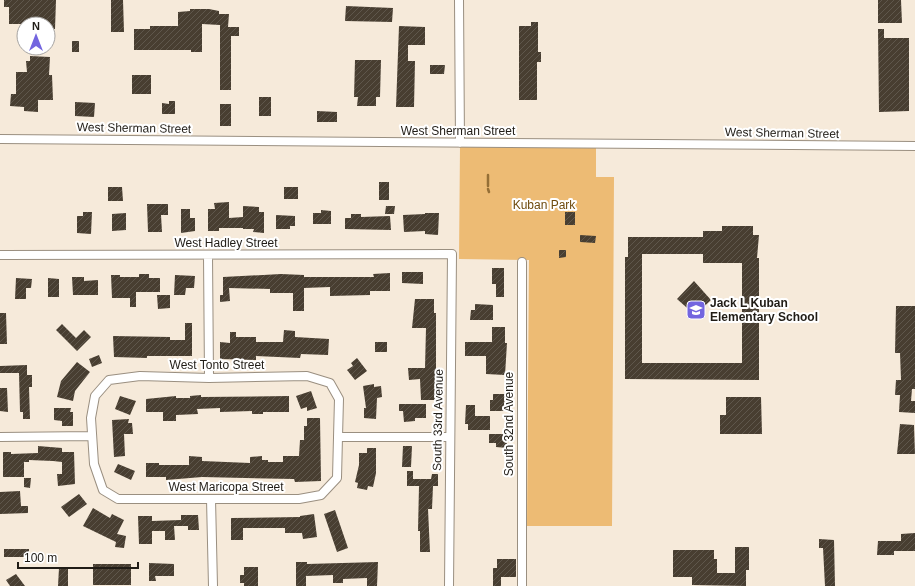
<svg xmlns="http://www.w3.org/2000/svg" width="915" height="586" font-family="Arial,sans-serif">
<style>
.green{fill:#edbb74}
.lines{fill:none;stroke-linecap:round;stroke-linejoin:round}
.stream{stroke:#956f36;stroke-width:2.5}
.building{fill:url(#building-hatch);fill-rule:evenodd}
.street-casing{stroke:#9a8f80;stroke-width:10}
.street{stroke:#fff;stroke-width:8}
.labels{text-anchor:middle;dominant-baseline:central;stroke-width:4;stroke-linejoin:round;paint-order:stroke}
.street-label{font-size:12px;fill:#201c16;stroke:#fff}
.park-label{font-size:12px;fill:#6f4b0e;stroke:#fff}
.poi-label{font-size:12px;font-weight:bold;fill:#201c16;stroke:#fff;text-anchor:start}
</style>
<defs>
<pattern id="building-hatch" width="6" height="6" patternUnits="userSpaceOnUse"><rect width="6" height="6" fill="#483e31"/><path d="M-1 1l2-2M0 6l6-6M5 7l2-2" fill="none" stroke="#5f574c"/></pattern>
</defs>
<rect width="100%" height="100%" fill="#f6eada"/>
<!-- green -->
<path class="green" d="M460 147 596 148V177H614L612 526H527L529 260 459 259Z"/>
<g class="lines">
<!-- stream -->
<path class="stream" d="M488 186V175
M488 189 489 192"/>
</g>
<!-- building -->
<path class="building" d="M4 0H56L55 29H48V24H9V7H4Z
M111 0H123L124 32H111Z
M878 0H901L902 23H878Z
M346 6 393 8 392 22 345 21Z
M190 9H209L219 11V14H229L228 27H239V36H231V90H220V25L202 24V52H191V50H134V29H150V26H178V12L190 11Z
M531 22H538V52H541V62H537V100H519V26H531Z
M399 26 425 27V45H408V61H415L414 107H396Z
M878 29H884V38H909V111L879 112Z
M72 41H79V52H72Z
M30 56 50 57 49 75H52L53 100H38V112L24 111V107L10 106 11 94H16V72H27L26 61H30Z
M355 60H381L380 97H376V106H357L358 97H354Z
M430 65H445L444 74H430Z
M132 75H151V94H132Z
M259 97H271V116H259Z
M169 101H175V114H162V103L169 104Z
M75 102 95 103 94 117 75 116Z
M220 104H231V126H220Z
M317 111 337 112V122H317Z
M379 182H389V200H379Z
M108 187H122L123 201H108Z
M284 187H298V199H284Z
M229 202V218L243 217V206L259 207V212H264V233L253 232 254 229H243V228H219V231H208V209H215L214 203Z
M147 204H168V215H161L162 232H148Z
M386 206H395L394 214H385Z
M181 209H190V218H195V231L181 233Z
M321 210 331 211V224H313V213H321Z
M83 212H92L91 234 77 233V216H83Z
M565 212H575V225H565Z
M126 213V230L112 231V214Z
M425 213H439L438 235 425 234V231L404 232 403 215 425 214Z
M351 214H361V217L390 216 391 230 345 229V218H351Z
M276 215 295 216V226H290V229H276Z
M722 226H753V235H759L757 258H759V380L625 379V257H628V237H703V231H722ZM642 254H703V263H742V363H642Z
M580 235 596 236 595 243 580 242Z
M559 250H566V257L559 258Z
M492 268H504V297H496V284H492Z
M402 272H423V284L402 283Z
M390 273V291H370V295L330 296V287L304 288V311H293V293H270V289L229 288 230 301 220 302V295H223V277L281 274 304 275V277H374L373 274Z
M139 274H149V278H160V292H136V307H130V298H112L111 275H120V277H139Z
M175 275 195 276 194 288H186L185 295H174Z
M72 277H84V281L98 280V295H73Z
M16 278 32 279 31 288H26V299H15Z
M48 278 59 279V297H48Z
M694 281 711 300 695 315 677 299Z
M157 295H170V308L158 309Z
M415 299H434V313H436V400H421L420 379 409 380 408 368H425L426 328H412Z
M475 304 493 305V320H470L471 310H475Z
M896 306H915V389H912L911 401H915V413L899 412 900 395H895L896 380H901L900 353H895Z
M0 313H6L7 344H0Z
M185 323H192V356H147V358L114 357 113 336 170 337V340H185Z
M62 324 76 338 84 330 91 337 77 351 56 330Z
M492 327H505V343H507L505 375 486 374V356H465V342H492Z
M284 330 295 331V337L329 339 328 355 301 354 300 358 256 356V360L220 359V342L230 343V332H236V337H256V342H283Z
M375 342H387V352H375Z
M99 355 102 363 92 367 89 359Z
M357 358 367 371 355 380 347 370 353 366 351 363Z
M77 362 90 372 75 391 73 401 57 397 61 381Z
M27 365V375H32V387H29L30 419H23V412H20L19 373H0V366Z
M374 384V387L381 386 382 397 377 398 376 419 364 418V408H366L363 386Z
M0 388H7L8 412 0 411Z
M311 391 317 408 307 411V407L301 409 296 396Z
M493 394H505L504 411H490V400H493Z
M201 395V397L289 396V412H263V414H252V411L220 412V408L197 409 198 414 176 415V421H163V412H146V399L176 396V398H190V396Z
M120 396 136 401 130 415 115 409Z
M726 397H761L762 434H720V415H726Z
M399 404H426V418H415V421L404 422 403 411H399Z
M466 405H475V416H490V430H468V424H465Z
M54 408H71L70 412H73V426H62V421L54 420Z
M307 418H320L321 481 295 482 294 479 202 477 166 480V477H146V463H159V465H189V456L202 457V461L250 463V457L262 456V460H268V462H283V456H299L300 440H304V426H307Z
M129 419 128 423H132L133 434H124L125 456 114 457 112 420Z
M900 424 914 425 915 454H897Z
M489 434H507V448L496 447V443H489Z
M38 446 62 448V452H74L75 484 58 486 57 474H62V462L53 461 29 460V462H24V477H3V452H11V454L38 453Z
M403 446H412L411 467H402Z
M367 448H376V473L373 487 368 486 367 490 357 488 358 483 355 482 359 465V453H367Z
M118 464 135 471 131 480 114 472Z
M407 471H413V479H431L432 474H438V486H433L432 509H428L430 552H420V531H418L419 486H407Z
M24 478H31L30 488 24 487Z
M20 491 21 506H28V513L0 514V492Z
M79 494 87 504 69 517 61 507Z
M93 508 110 518 112 514 124 520 117 534 126 536 124 548 115 547 116 542 83 526Z
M335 510 348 548 337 552 324 514Z
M314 514 317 537 303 539 302 533H285V528H243V540H231V518L300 517V516Z
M181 515H198L199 530H188V526H174L175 540H165V531H152V544H139L138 516H152V521L181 520Z
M915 533V551H894V555H877L878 541H901V534Z
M819 539 834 540 835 586H825L823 548H819Z
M735 547H749V570H746V586L692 585V577H673V550H714V559H717V573H735Z
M4 549H29V557H4Z
M497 559H516V577H501V586H493V568H497Z
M296 562H307V564L378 562 377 586H367V578L343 579V583H333V575L306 576V586H296Z
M149 563 174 564V576H155L156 581H149Z
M93 564H131V585H93Z
M244 567H258V586H244V583H240V575H244Z
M59 568H68V586H58Z
M16 574 25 586H10L6 580Z"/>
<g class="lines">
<defs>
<path id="street" d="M459 0 460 143
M0 139 915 146
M0 255 452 254 449 586
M208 255 209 378
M522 262V586
M0 437 92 436
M338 437 339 399 330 383 307 376 209 378 140 376 109 380 95 396 91 418 94 464 103 490 118 499H299L321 495 337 478 338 437H449
M211 499 213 586"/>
</defs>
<!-- street casing -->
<use href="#street" class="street-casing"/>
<!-- street -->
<use href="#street" class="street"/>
</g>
<!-- icons -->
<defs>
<symbol id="school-square" viewBox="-11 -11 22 22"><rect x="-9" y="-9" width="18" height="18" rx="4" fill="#7365df" stroke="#fff"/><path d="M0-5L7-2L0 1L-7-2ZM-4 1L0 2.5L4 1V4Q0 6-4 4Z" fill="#fff"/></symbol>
</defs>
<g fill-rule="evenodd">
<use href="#school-square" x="685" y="299" width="22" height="22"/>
</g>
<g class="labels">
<!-- street labels -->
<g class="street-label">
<text transform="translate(134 128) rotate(1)">West Sherman Street</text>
<text x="458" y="131">West Sherman Street</text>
<text transform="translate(782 133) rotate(1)">West Sherman Street</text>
<text x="226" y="243">West Hadley Street</text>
<text x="217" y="365">West Tonto Street</text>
<text transform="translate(438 420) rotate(-89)">South 33rd Avenue</text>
<text transform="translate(509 424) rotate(-90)">South 32nd Avenue</text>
<text x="226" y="487">West Maricopa Street</text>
</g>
<!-- park labels -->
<g class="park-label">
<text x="544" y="205">Kuban Park</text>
</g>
<!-- poi labels -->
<g class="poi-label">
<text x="710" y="303">Jack L Kuban<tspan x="710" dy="14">Elementary School</tspan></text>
</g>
</g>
<!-- north arrow -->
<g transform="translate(36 36)"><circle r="19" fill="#ffffff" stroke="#a6a4a2"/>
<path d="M0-3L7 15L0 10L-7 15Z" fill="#7365df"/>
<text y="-6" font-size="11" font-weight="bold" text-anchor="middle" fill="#201c16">N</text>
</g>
<!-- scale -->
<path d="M18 562v6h120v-6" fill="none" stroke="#201c16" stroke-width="2"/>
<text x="24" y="562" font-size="12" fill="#201c16" stroke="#ffffff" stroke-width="3" paint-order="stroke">100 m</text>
</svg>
